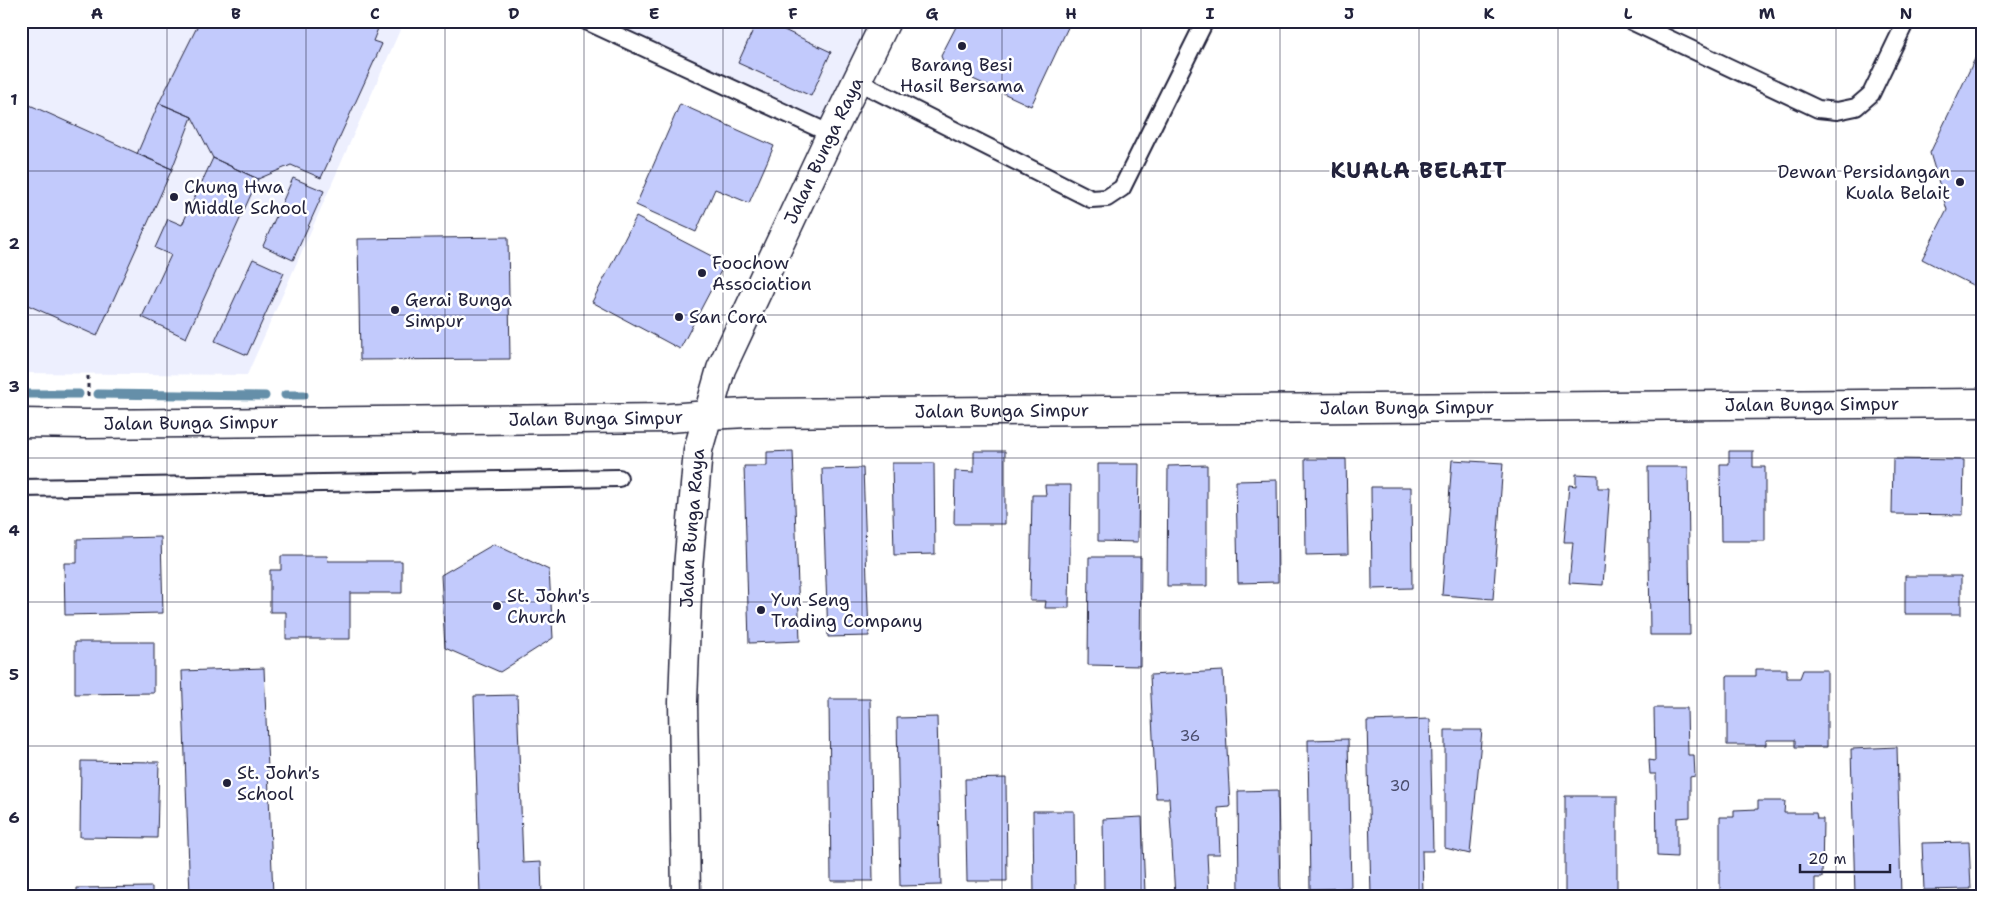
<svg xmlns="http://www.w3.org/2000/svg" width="2003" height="917" font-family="'Shantell Sans',sans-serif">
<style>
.built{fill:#edeffe}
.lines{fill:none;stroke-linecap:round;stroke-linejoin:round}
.stream{stroke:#658fa9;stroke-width:9}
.building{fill:#c2cafc;stroke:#22223b}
.lane-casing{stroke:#22223b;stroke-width:20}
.street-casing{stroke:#22223b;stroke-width:31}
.secondary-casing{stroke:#22223b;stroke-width:31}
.path{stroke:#22223b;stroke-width:3;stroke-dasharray:4 4;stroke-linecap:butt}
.lane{stroke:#fff;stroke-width:16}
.street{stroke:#fff;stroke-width:28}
.secondary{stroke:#fff;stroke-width:28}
.grid{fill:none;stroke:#22223b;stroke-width:1;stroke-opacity:0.55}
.poi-dot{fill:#22223b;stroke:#fff;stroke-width:2}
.labels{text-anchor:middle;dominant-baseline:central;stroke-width:5;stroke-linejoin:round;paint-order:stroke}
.number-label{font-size:15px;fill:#4a4c6b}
.poi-label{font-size:18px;fill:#22223b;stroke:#fff;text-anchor:start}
.street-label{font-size:18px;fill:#22223b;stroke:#fff}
.district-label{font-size:22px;font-weight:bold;letter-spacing:1px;fill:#22223b;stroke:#fff}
.neatline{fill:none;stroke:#22223b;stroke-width:2}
.grid-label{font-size:16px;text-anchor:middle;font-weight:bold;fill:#22223b}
</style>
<rect width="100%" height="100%" fill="#fff"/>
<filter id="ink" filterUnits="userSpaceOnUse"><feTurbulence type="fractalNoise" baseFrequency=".02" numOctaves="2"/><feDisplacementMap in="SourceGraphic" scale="10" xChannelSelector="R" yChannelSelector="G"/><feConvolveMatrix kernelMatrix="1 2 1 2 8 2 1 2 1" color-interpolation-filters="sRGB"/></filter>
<g filter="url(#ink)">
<!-- built -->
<path class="built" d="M21 21H404L247 375 21 373Z
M594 21H888L831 134Z"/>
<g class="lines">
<!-- stream -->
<path class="stream" d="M21 394H79
M98 394 265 396
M285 395H304"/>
</g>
<!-- building -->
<path class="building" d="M200 21H381L373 41 382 44 321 178 291 165 258 179 213 158 192 117 159 103Z
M757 21H765L831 52 811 96 738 63Z
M959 21H1071L1031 106 945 66 941 56Z
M1982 44V290L1922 259 1947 210 1930 153Z
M23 102 172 169 97 336 21 302V105Z
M159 103 192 117 172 169 137 154Z
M680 104 774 146 749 203 715 189 696 232 636 205Z
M213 158 258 179 186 338 142 317 171 255 155 248 168 219 182 225Z
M293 178 324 191 293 260 263 246Z
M636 217 725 263 680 349 592 302Z
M508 237 510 359 360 360 358 239Z
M253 259 284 273 247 355 215 341Z
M793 451 800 641 749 643 744 466H767V452Z
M974 451H1005V524H954L955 471 974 472Z
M1729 451H1753V467H1765V541H1721L1720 464H1729Z
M1305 459H1346L1348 554 1306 555Z
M1893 459 1964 460 1963 515 1892 514Z
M1452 460 1503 463 1493 599 1442 595Z
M892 463H934L935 554 894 555Z
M1098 464H1139L1138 542 1098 541Z
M1207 465V586H1167L1168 466Z
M1648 467H1688L1690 635H1650Z
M863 468 869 636 828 637 822 469Z
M1576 474 1598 475V488H1610L1603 585 1569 583 1573 542H1564L1569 485 1576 486Z
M1277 480 1278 582 1238 583 1236 481Z
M1045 485H1071L1069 608H1045L1046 601H1030L1032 495H1046Z
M1371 487H1411L1412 588 1372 589Z
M161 537 163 613 65 615 64 563H77V539Z
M494 544 549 570 553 638 500 672 445 648 441 575Z
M281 556H327L328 561H402V593H350V639H286V612H270V570H281Z
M1089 557H1141L1140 666 1088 665Z
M1905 576H1961V614H1905Z
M75 642H154V693L75 694Z
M264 668 273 896H190L182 671Z
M1756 669H1787V678H1800L1803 670H1827V747H1795V740H1766V745H1727V676H1756Z
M1223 671 1230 807 1218 808 1220 854H1207L1209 896H1175L1169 798H1156L1150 675Z
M517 695 523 863 541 862 542 896H480L474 696Z
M829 699H870L873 881H831Z
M1654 708H1687L1688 755H1694L1695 776 1690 777V817L1677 818V857L1657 856 1656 774H1650L1649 760 1655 761Z
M937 717 941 885 900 886 897 718Z
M1430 719 1433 851H1422L1423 896H1371L1367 721Z
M1445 730H1482L1470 854 1445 848Z
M1348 739 1351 888 1310 889 1308 740Z
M1897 747 1901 896H1855L1851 749Z
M81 761 159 762 157 838 80 837Z
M1006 778 1007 881H967L965 779Z
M1278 790 1280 896H1239L1238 791Z
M1565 796H1617V896H1565Z
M1758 801H1785L1784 813H1816L1817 819H1823L1822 878H1815V896H1720V817H1734V810L1758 809Z
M1033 811H1074L1075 896H1034Z
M1142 817 1145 893 1104 894 1103 819Z
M1969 842 1971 889 1924 890 1922 843Z
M152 887V896H77V888Z"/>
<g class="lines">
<defs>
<path id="lane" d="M586 21 831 134
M1631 21 1818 109 1837 111 1856 107 1871 94 1906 21
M857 81 1091 199 1107 198 1122 188 1205 21
M21 488 619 478"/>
<g id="street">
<path id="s1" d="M708 415 747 413 1982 403"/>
</g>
<g id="secondary">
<path id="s2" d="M21 423 87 424 669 418 708 415"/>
<path id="s3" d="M686 896 683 702 688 568 698 450 721 369 831 134 886 21"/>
</g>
</defs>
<!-- lane casing -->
<use href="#lane" class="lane-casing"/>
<!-- street casing -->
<use href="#street" class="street-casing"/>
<!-- secondary casing -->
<use href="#secondary" class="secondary-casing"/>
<!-- path -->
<path class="path" d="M88 396V374"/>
<!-- lane -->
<use href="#lane" class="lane"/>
<!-- street -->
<use href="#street" class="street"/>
<!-- secondary -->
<use href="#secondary" class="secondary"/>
</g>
</g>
<!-- grid -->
<path class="grid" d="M167 21V896M306 21V896M445 21V896M584 21V896M723 21V896M862 21V896M1002 21V896M1141 21V896M1280 21V896M1419 21V896M1558 21V896M1697 21V896M1836 21V896M21 171H1982M21 315H1982M21 458H1982M21 602H1982M21 746H1982"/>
<!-- markers -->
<g class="poi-dot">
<circle cx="962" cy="46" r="5"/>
<circle cx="1960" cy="182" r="5"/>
<circle cx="174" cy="197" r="5"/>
<circle cx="702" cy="273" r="5"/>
<circle cx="395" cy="310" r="5"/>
<circle cx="679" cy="317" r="5"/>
<circle cx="497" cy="606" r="5"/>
<circle cx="761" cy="610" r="5"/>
<circle cx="227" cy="783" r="5"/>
</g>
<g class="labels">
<!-- number labels -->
<g class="number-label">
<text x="1190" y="736">36</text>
<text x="1400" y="786">30</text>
</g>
<!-- poi labels -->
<g class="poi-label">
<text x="962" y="65" text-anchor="middle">Barang Besi<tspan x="962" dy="21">Hasil Bersama</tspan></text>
<text x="1950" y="172" text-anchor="end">Dewan Persidangan<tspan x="1950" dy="21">Kuala Belait</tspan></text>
<text x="184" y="187">Chung Hwa<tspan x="184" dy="21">Middle School</tspan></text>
<text x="712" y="263">Foochow<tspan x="712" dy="21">Association</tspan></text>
<text x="405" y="300">Gerai Bunga<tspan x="405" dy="21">Simpur</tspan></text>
<text x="689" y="317">San Cora</text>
<text x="507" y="596">St. John's<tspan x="507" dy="21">Church</tspan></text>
<text x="771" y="600">Yun Seng<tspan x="771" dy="21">Trading Company</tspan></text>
<text x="237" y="773">St. John's<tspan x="237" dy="21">School</tspan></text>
</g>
<!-- street labels -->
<g class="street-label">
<text stroke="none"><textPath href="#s3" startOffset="772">Jalan Bunga Raya</textPath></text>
<text stroke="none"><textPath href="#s1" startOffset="1104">Jalan Bunga Simpur</textPath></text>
<text stroke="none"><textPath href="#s1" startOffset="699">Jalan Bunga Simpur</textPath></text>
<text stroke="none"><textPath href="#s1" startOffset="294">Jalan Bunga Simpur</textPath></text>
<text stroke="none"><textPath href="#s2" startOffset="575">Jalan Bunga Simpur</textPath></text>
<text stroke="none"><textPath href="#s2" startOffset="170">Jalan Bunga Simpur</textPath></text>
<text stroke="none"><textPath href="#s3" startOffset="368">Jalan Bunga Raya</textPath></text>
</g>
<!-- district labels -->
<g class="district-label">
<text x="1419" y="170">KUALA BELAIT</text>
</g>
</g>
<!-- margin -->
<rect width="2003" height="917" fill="none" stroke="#fff" stroke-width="55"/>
<!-- scale -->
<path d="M1800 864v8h90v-8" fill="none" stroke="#22223b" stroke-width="2.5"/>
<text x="1808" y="864" font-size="15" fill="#22223b" stroke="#ffffff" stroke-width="4" paint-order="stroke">20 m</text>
<rect x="28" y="28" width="1948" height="862" class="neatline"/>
<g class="grid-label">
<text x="97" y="19">A</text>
<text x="236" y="19">B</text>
<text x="375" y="19">C</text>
<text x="514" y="19">D</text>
<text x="654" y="19">E</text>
<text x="793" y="19">F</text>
<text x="932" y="19">G</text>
<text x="1071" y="19">H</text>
<text x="1210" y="19">I</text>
<text x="1349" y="19">J</text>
<text x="1489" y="19">K</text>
<text x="1628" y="19">L</text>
<text x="1767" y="19">M</text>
<text x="1906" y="19">N</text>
<text x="14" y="105">1</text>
<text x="14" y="249">2</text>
<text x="14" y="392">3</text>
<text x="14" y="536">4</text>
<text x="14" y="680">5</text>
<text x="14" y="823">6</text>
</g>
</svg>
